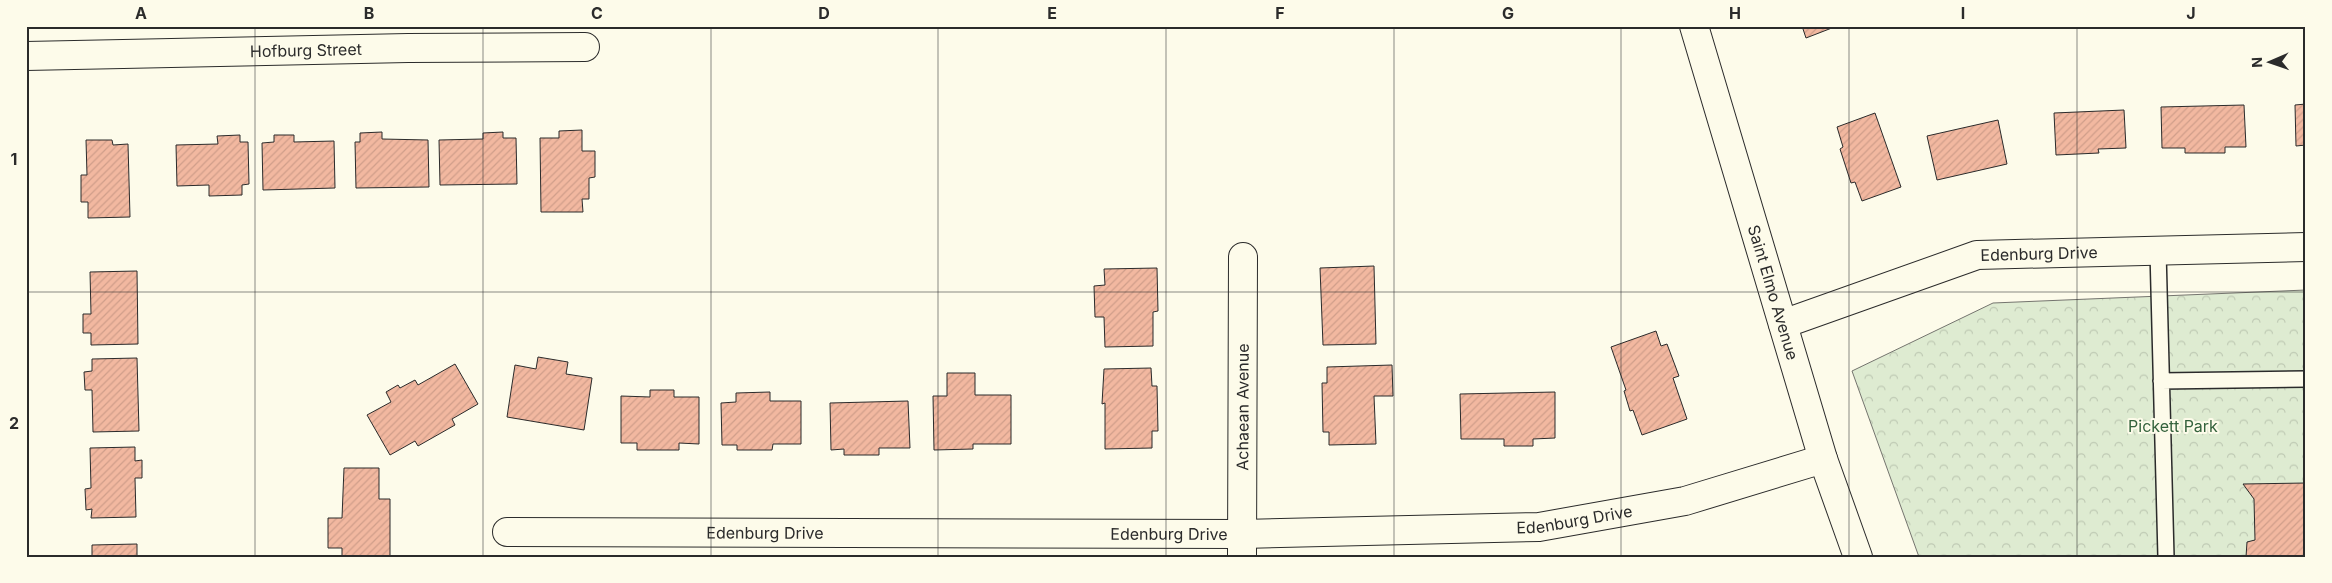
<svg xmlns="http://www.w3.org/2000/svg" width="2332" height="583" font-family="Inter,sans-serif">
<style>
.park{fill:url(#park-crowns);stroke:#74746e}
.building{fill:url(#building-hatch);stroke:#2b2b2b}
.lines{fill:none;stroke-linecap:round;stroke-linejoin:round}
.lane-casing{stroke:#2b2b2b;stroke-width:18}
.street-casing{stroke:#2b2b2b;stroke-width:30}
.secondary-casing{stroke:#2b2b2b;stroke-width:30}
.lane{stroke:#fdfbea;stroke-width:15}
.street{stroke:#fdfbea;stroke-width:28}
.secondary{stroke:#fdfbea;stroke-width:28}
.grid{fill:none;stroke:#2b2b2b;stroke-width:1;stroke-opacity:0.55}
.labels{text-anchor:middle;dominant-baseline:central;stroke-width:4;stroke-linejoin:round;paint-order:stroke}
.street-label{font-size:16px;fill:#2b2b2b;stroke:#fdfbea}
.park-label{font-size:16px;fill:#34623c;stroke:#fdfbea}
.neatline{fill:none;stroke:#2b2b2b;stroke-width:2}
.grid-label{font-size:16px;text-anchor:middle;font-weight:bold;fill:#2b2b2b}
</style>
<defs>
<pattern id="park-crowns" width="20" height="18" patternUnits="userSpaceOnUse" patternTransform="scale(1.25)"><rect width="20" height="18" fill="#deebd1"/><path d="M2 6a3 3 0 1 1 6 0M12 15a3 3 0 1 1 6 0" fill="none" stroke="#bfcab4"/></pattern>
<pattern id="building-hatch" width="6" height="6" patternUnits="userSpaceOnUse" patternTransform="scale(1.25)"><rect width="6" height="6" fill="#f2b8a0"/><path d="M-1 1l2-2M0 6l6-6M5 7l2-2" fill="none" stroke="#d09e8a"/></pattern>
</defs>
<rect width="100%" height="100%" fill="#fdfbea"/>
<!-- park -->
<path class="park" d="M2306 290V557H1919L1852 371 1993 303Z"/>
<!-- building -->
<path class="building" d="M1802 26H1837L1806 38Z
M2306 104V145L2296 146 2295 105Z
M2244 105 2246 147H2225V153H2185V148H2162L2161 107Z
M2124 110 2126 148 2098 149 2099 153 2056 155 2054 113Z
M1875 113 1901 187 1862 201 1855 182 1851 183 1840 149 1843 147 1837 127Z
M1998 120 2007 164 1937 180 1927 136Z
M582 130V151H595V177L589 178V199H582L583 212H541L540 138H559V131Z
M382 132V139L428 140 429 187 356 188 355 142H360V133Z
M503 132V138H516L517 184 440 185 439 140 483 139V133Z
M240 135V142H248L249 184 242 185V195L209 196V185L177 186 176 145 218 144 217 136Z
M274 135H294V142L334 141 335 188 263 190 262 143 274 142Z
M86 140H112L113 145 128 144 130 217 88 218V202H81V175H87Z
M1374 266 1376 344 1323 345 1320 268Z
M1157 268 1158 311 1153 312V346L1105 347 1104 317H1095L1094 286 1105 285 1104 269Z
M137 271 138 344 91 345V333H83V314H91L90 272Z
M1656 331 1661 346 1667 344 1679 376 1673 378 1687 419 1642 435 1633 410 1630 411 1624 391 1626 390 1611 347Z
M538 357 568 362 566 374 592 378 584 430 507 417 515 365 536 369Z
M137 358 139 431 93 432 92 390H85L84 372 92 371V359Z
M455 364 478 404 452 419 455 425 418 446 415 441 390 455 367 415 391 402 386 392 398 385 400 388 415 380 418 385Z
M1392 365 1393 396H1374L1376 444 1329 445V432H1323L1322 383H1327V367Z
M1151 368 1152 386H1157L1158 431H1152V448L1105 449V403L1102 404 1104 369Z
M947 373H975V395H1011V444H973V449L934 450 933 396H947Z
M650 390H674V397H699V444L679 443V450H637V443H621V396L650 397Z
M770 392V401H801V444H773L772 450H737V445H722L721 403 736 402V393Z
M1555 392V438L1533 439V446H1504V439H1461L1460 394Z
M908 401 910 448H879V455H844V449L831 450 830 403Z
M135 447V461L142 460V478H135L136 517 91 518 92 509 86 510 85 489 91 488 90 448Z
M344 468H379V499H390V557H342V548H328V518H342Z
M2306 483V557H2246L2247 542 2255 540 2254 499 2243 484Z
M137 544V557H92V545Z"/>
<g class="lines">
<defs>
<path id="lane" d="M2158 251 2166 557
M2161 381 2306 379"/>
<g id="street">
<path id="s1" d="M26 56 408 48 585 47"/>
<path id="s2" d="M1783 324 1977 255 2306 247"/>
<path id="s3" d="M507 532 1242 534 1539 527 1685 501 1823 459"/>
<path id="s4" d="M1242 557 1243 257"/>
</g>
<g id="secondary">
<path id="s5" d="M1694 26 1823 459 1858 557"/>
</g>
</defs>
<!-- lane casing -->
<use href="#lane" class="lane-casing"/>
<!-- street casing -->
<use href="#street" class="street-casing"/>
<!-- secondary casing -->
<use href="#secondary" class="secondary-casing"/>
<!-- lane -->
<use href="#lane" class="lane"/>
<!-- street -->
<use href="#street" class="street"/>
<!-- secondary -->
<use href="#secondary" class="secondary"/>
</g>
<!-- grid -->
<path class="grid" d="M255 26V557M483 26V557M711 26V557M938 26V557M1166 26V557M1394 26V557M1621 26V557M1849 26V557M2077 26V557M26 292H2306"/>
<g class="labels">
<!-- street labels -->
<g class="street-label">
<text stroke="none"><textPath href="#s1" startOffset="280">Hofburg Street</textPath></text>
<text stroke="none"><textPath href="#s2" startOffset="268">Edenburg Drive</textPath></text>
<text stroke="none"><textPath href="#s5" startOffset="278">Saint Elmo Avenue</textPath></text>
<text stroke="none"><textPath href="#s4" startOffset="150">Achaean Avenue</textPath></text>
<text stroke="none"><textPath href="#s3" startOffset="1068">Edenburg Drive</textPath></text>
<text stroke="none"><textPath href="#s3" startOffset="258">Edenburg Drive</textPath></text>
<text stroke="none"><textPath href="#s3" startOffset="662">Edenburg Drive</textPath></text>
</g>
<!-- park labels -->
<g class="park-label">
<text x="2173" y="426">Pickett Park</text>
</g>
</g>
<!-- border -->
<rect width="2332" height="583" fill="none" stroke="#fdfbea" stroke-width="55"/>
<!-- north arrow -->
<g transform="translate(2270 62) rotate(268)" stroke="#fdfbea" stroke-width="4" paint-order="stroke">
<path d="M0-4L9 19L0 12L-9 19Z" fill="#2b2b2b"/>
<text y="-8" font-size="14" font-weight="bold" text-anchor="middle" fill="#2b2b2b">N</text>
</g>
<rect x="28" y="28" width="2276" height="528" class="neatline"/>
<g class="grid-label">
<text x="141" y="19">A</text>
<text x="369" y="19">B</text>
<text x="597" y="19">C</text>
<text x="824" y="19">D</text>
<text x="1052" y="19">E</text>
<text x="1280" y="19">F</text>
<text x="1508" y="19">G</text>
<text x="1735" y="19">H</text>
<text x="1963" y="19">I</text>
<text x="2191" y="19">J</text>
<text x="14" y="165">1</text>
<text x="14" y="429">2</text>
</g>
</svg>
